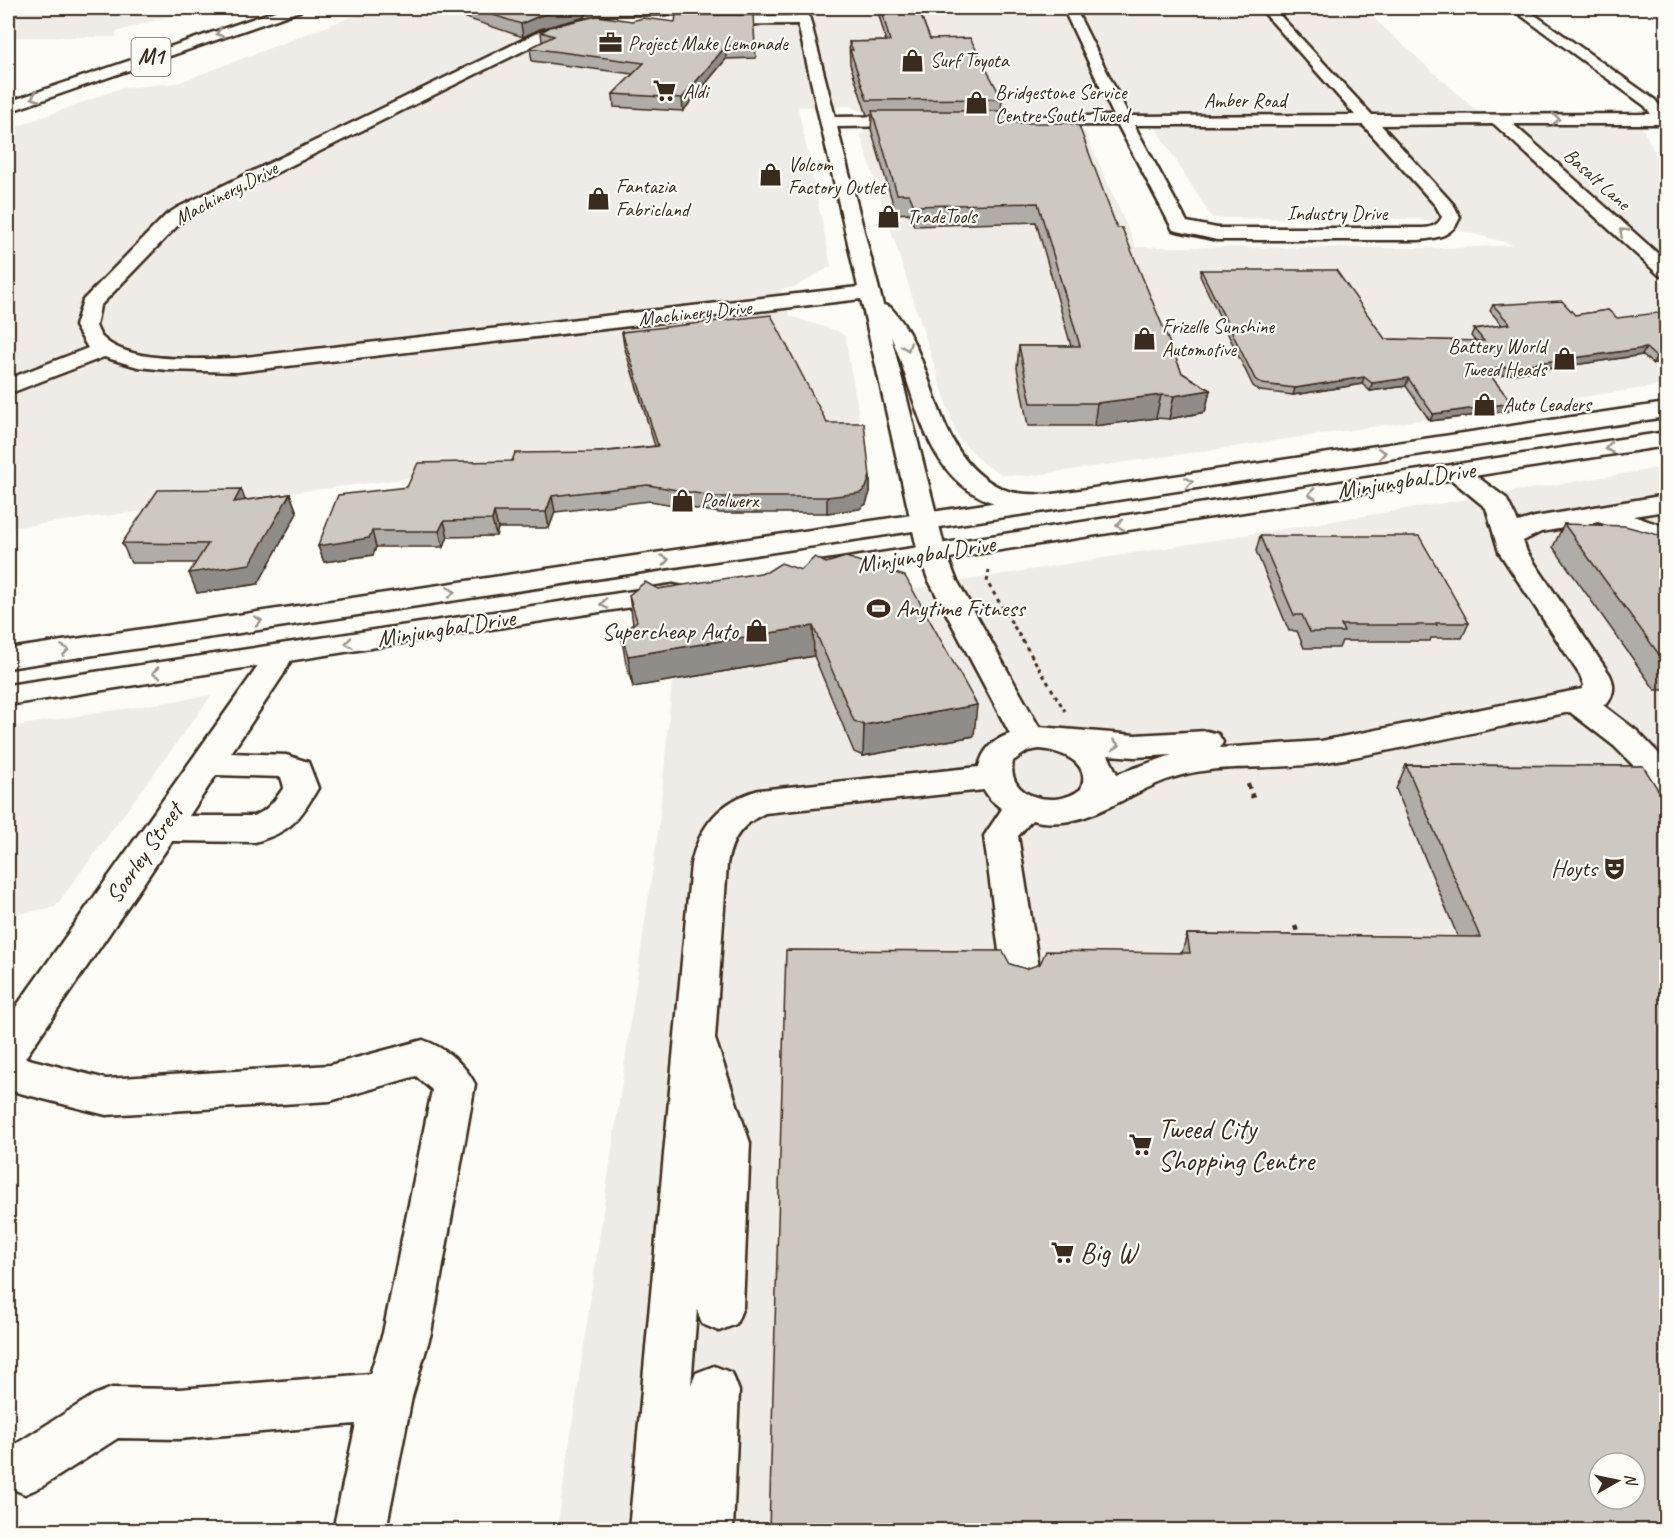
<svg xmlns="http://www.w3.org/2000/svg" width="1674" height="1538" font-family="Caveat,sans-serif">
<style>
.built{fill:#efece7;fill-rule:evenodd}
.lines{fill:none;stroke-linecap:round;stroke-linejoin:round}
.minor-casing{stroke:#3b2a1e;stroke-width:5}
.major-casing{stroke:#3b2a1e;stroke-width:5}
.highway-casing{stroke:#3b2a1e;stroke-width:5}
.path-far1{stroke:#3b2a1e;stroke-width:3;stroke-dasharray:4 4;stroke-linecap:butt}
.path{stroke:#3b2a1e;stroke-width:4.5;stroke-dasharray:5 5;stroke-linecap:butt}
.minor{fill:#fdfcf7;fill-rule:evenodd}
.major{fill:#fdfcf7;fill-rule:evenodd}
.highway{fill:#fdfcf7;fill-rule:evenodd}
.wall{fill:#b0aca7;stroke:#3b2a1e;stroke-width:1.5}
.shaded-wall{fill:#908c88;stroke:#3b2a1e;stroke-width:1.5}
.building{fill:#cdc8c2;stroke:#3b2a1e;stroke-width:1.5;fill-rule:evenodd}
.oneway{stroke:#9c938a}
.labels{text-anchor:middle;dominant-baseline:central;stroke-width:4.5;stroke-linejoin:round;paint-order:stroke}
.far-poi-label{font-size:20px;fill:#3b2a1e;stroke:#fdfcf7;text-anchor:start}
.far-street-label{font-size:20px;fill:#3b2a1e;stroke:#fdfcf7}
.shield{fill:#fdfcf7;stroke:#75695f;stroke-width:1.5}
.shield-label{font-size:22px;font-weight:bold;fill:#3b2a1e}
.street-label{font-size:24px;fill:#3b2a1e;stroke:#fdfcf7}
.poi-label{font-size:24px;fill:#3b2a1e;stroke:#fdfcf7;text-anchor:end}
.near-poi-label{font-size:28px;fill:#3b2a1e;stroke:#fdfcf7;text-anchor:start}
</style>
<rect width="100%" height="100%" fill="#fdfcf7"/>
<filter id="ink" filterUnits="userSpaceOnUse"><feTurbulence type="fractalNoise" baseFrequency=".0167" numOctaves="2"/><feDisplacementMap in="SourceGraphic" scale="12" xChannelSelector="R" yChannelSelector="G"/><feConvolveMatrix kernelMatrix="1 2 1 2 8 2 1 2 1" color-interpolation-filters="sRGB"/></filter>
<g filter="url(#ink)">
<!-- built -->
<path class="built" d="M8 8H197L116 32V37H8Z
M375 8H1362L1478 112 1514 125 1640 123 1666 174V262L1646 245 1622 246 1666 285V385L1029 476 1002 475 984 464 957 436 860 134 869 130 1085 132 1136 247 1455 248 1515 245 1418 219 1212 218 1147 114 864 113 849 106 798 107 831 266 797 286 781 289 790 316 837 331 845 336 860 422 8 528V130L121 88 178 83Z
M1666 467V1530H557L659 825 677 627ZM1599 1463H1635V1499H1599Z
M212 695 55 907 8 916V727Z"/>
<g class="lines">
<defs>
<path id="minor" d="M795 8H807L835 117 917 116 925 121 917 126 837 127 883 305 890 307C940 359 929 456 1003 489 1019 497 1040 492 1057 497L1061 502 1057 507C1040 512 1019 510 1002 505 924 486 918 398 891 336L946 553 956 579 1039 727 1135 735 1207 731 1218 734 1223 742 1220 748 1321 741 1582 689 1584 685 1580 675 1499 552 1486 508 1442 472 1446 467 1455 464 1464 467 1506 498 1518 522 1535 517 1666 495V511L1633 516 1666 527V543L1598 522 1541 532 1523 541 1527 552 1610 675C1615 686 1614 694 1607 704L1603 705 1637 731 1666 761V797L1654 793 1635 767 1614 746 1570 712C1487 729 1404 749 1321 763 1272 771 1219 762 1172 778 1125 793 1084 833 1032 820L1018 836 1040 974 1035 985 1021 990 1007 985 1002 974 984 836 1002 809 991 800 984 790 765 813C741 825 732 838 727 864L715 1039 750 1143 743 1307 736 1324 719 1331 702 1324 697 1310 691 1386 696 1373 714 1366 732 1373 739 1391 733 1530H629L691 864C700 825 720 801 759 790L979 767C982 750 994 739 1010 734L928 579 918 553 861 299 237 372 167 370 138 367 104 357 8 394V379L88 348 75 326 83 300 166 215 177 208 541 31 572 22 601 17 796 16ZM798 24 858 287 237 358C203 359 129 364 103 338 100 336 98 330 96 326L100 306 180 223 189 216 551 37 601 25ZM1039 749C1061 751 1092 762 1081 789 1057 809 1005 799 1013 761L1028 751ZM1108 755 1135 757 1172 755 1117 774Z
M1063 8H1075L1129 116 1355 115 1260 8H1273L1372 115 1651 114 1645 106 1511 8H1525L1655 100 1666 114V129L1658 124H1513L1666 261V277L1659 275 1494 124 1381 125 1453 204 1460 217C1453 236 1438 238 1419 240H1217L1173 230 1118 125 972 126 964 121 972 116H1114ZM1134 125H1363L1436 206 1442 217C1437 227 1429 228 1419 228H1217L1187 222Z
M279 645 290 647 294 654 283 675 231 753 286 755 308 762 318 788C299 820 292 831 255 842L172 841 25 1058 106 1079 330 1065 423 1040C444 1047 465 1064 475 1084L431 1333 412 1397 386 1530H333L356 1424 179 1439 118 1438 43 1486 25 1494 8 1487V1449L94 1395 112 1388 179 1389 370 1374 383 1333 432 1090 416 1076 330 1101 106 1115 8 1090V1018L254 672 268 647ZM216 775 281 777 284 787C276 799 267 812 253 816H189Z"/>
<path id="major" d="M1666 403V417L8 668V649Z
M1666 432V446L822 578 812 576 808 570 812 564 822 562Z
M673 585 683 587 687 593 683 599 8 705V685Z"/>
<path id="highway" d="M284 8H301L300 11 8 112V102Z"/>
</defs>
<!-- minor casing -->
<use href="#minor" class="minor-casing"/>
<!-- major casing -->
<use href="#major" class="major-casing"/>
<!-- highway casing -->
<use href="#highway" class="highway-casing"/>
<!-- path-far1 -->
<path class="path-far1" d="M989 570 987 582 1065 711"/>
<!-- path -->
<path class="path" d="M1248 784 1253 798
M1295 926 1299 937"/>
<!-- minor -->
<use href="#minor" class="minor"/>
<!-- major -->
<use href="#major" class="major"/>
<!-- highway -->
<use href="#highway" class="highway"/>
</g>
<!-- wall -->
<path class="wall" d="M464 8H589L585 17 540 29 523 37 466 18Z
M680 8H751L752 14H680Z
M877 8H918L930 39 1002 99 1001 111 1017 123 1117 228 1182 373 1210 390 1205 412 1169 419 1156 418 1094 426H1028L1017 368 1019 346H1071L1036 222 914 226 909 213 896 214 871 129 872 115H867L850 64 849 42 886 41Z
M541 32 755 45 756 58 726 59 683 111 614 107 613 94 633 74 532 61 530 48 542 42Z
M1201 270 1385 339 1475 341 1471 336 1474 329 1502 325 1490 311 1493 305 1575 315 1608 310 1666 362 1653 364 1642 355 1491 377 1512 403 1509 411 1430 421 1406 386 1370 391 1362 384 1293 395 1260 391 1253 386 1200 276Z
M622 332 827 423 870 476V492L866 504 859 509 827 513H720L650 501 555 512 549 528H498L496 536 448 537 443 547H376L373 555 324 562 318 546 407 487 512 461 655 446 624 346Z
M290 494 297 513 258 584 197 593 196 563H131L122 543 246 500Z
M1564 524 1666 537V690H1655L1553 547Z
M1260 536 1469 623 1462 638H1431L1430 641H1342L1339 648H1304L1297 631H1289L1256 551Z
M801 570 974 736 863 756 854 752 814 656 633 687 626 664 621 634 633 624 629 595 658 589Z
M1406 765 1643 766 1666 1530 1010 964 1026 969 1182 953 1187 934 1458 937 1396 789Z"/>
<!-- shaded-wall -->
<path class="shaded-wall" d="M572 8H589L585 17 540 29 523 37 521 24 539 16Z
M726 46V59L683 111 682 98Z
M1646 348 1642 355 1484 378 1486 370Z
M1666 355V362L1653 364 1656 357Z
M1364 377 1362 384 1293 395 1295 388Z
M1408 378 1406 386 1370 391 1372 383Z
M1210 390 1205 412 1169 419 1174 396Z
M1161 395 1156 418 1094 426 1097 403Z
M1512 403 1509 411 1430 421 1433 414Z
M870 476V492L866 504 859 509 827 513V497Z
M241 489 248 508 234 502Z
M290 494 297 513 258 584 197 593 189 573Z
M552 496 555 512 549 528 546 512Z
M494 512 498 528 496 536 492 520Z
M444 521 448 537 443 547 439 531Z
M372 531 376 547 373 555 324 562 318 546Z
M813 626 814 656 633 687 628 656Z
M977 705 974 736 863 756 864 725Z"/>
<!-- building -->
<path class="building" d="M472 8H572L539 16 521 24Z
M881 8H918L930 39 970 38 1002 99 867 100 850 50H853L849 42 890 41Z
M676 15H753L755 45 726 46 682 98 613 94 644 63 530 48 554 36 541 32 550 27 597 16 632 21 643 18 675 22Z
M872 111H1010L1017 123H1069L1079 126 1117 228H1122L1182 373 1210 390 1174 396 1161 395 1097 403H1031L1019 346H1080L1038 203 914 206 909 194H897Z
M1201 270H1336L1385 339 1484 341 1474 329 1510 324 1493 305 1562 301 1575 315 1608 310 1617 318 1666 312V355L1656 357 1646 348 1486 370 1512 403 1433 414 1408 378 1372 383 1364 377 1295 388 1262 384 1255 379Z
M771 315 827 423H864L870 476 866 488 860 493 827 497H718L648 485 552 496 546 512H494L492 520 444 521 439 531H372L369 538 318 546 338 495 407 487 418 463 512 461 515 453 600 452 658 446 622 332Z
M241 489 234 502 290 494 250 564 189 573 208 544 122 543 158 490Z
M1564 524 1625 526 1666 537V664Z
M1260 536H1419L1469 623H1436L1437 625H1341L1344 632H1310L1302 615H1294Z
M815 557 826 563 846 557 905 576 977 705 864 725 854 721 813 626 628 656 621 634 637 621 629 595 645 582 658 589 767 572 781 563 801 570Z
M1406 765 1643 766 1666 802V1530H769L786 950 1003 951 1010 964 1026 969 1040 964 1046 951 1190 953 1187 934 1480 937ZM1599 1463H1635V1499H1599Z"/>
<!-- one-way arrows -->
<defs><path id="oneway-chevron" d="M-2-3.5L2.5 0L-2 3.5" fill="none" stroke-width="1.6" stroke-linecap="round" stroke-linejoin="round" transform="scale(1.5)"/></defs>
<g class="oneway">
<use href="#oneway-chevron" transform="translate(220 33) rotate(161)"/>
<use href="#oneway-chevron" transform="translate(35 97) rotate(161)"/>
<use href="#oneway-chevron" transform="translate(1556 119) rotate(-1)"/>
<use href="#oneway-chevron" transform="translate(1623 232) rotate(-138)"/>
<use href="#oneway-chevron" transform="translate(907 347) rotate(70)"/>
<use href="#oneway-chevron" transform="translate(1609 448) rotate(171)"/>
<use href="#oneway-chevron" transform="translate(1382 453) rotate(-9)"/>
<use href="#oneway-chevron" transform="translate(1189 482) rotate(-8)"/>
<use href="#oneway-chevron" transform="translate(1312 494) rotate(171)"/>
<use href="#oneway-chevron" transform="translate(1120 525) rotate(171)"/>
<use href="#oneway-chevron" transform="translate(665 560) rotate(-9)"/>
<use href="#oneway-chevron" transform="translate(451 592) rotate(-9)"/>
<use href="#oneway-chevron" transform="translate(604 604) rotate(171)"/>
<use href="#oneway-chevron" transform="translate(258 621) rotate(-9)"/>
<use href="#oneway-chevron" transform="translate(349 643) rotate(171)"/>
<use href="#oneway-chevron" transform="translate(65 650) rotate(-9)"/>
<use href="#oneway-chevron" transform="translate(156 673) rotate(171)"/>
<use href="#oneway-chevron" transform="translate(1116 745) rotate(4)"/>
</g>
</g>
<!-- icons -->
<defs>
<symbol id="office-bare" viewBox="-9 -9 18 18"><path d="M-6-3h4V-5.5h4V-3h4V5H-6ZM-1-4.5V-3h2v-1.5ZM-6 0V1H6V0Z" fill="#3b2a1e" stroke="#fdfcf7" stroke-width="2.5" paint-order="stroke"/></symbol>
<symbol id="shop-bare" viewBox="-9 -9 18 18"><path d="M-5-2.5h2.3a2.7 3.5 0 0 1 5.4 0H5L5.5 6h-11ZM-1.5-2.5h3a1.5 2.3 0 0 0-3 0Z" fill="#3b2a1e" stroke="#fdfcf7" stroke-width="2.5" paint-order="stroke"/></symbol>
<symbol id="supermarket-bare" viewBox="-9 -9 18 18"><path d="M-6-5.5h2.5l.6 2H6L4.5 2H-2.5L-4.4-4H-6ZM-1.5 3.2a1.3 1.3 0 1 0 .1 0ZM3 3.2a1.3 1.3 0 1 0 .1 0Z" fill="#3b2a1e" stroke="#fdfcf7" stroke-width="2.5" paint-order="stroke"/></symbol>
<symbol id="stadium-bare" viewBox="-9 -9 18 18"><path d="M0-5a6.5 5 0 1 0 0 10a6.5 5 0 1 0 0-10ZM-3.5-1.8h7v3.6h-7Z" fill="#3b2a1e" stroke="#fdfcf7" stroke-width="2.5" paint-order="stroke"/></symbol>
<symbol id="theatre-bare" viewBox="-9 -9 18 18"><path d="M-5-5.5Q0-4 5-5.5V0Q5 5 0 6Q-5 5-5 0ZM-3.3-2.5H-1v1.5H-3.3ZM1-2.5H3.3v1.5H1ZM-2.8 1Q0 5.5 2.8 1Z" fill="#3b2a1e" stroke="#fdfcf7" stroke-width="2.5" paint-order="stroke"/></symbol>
</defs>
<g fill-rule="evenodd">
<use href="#office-bare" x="594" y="26" width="33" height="33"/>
<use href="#shop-bare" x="896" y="44" width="33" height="33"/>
<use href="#supermarket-bare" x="648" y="74" width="33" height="33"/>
<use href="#shop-bare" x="960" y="86" width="33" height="33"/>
<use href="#shop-bare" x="754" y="158" width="33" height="33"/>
<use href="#shop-bare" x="582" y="182" width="33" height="33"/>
<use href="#shop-bare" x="872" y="200" width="33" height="33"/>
<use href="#shop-bare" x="1128" y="322" width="33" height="33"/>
<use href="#shop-bare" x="1548" y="342" width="33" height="33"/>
<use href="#shop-bare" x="1468" y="388" width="33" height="33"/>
<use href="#shop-bare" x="666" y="484" width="33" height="33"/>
<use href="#stadium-bare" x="862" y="592" width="33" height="33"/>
<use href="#shop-bare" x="740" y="614" width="33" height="33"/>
<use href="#theatre-bare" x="1598" y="852" width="33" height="33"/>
<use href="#supermarket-bare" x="1124" y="1128" width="33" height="33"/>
<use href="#supermarket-bare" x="1046" y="1236" width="33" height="33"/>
</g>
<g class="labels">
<!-- far-poi labels -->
<g class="far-poi-label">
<text x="628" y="43">Project Make Lemonade</text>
<text x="930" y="60">Surf Toyota</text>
<text x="683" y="91">Aldi</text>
<text x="995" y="92">Bridgestone Service<tspan x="995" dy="23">Centre South Tweed</tspan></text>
<text x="788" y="164">Volcom<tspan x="788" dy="23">Factory Outlet</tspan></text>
<text x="616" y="186">Fantazia<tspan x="616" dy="23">Fabricland</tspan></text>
<text x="907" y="216">TradeTools</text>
<text x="1162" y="326">Frizelle Sunshine<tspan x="1162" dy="23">Automotive</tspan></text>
<text x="1546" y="346" text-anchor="end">Battery World<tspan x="1546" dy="23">Tweed Heads</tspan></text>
<text x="1503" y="404">Auto Leaders</text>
<text x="701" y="500">Poolwerx</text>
</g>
<!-- far-street labels -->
<g class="far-street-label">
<text x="1245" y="100">Amber Road</text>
<text transform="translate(1597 179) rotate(42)">Basalt Lane</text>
<text transform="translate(226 193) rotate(-28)">Machinery Drive</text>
<text x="1337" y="213">Industry Drive</text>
<text transform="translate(695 313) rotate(-6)">Machinery Drive</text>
</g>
<!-- shield labels -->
<rect class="shield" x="131.5" y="38" width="39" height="38" rx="4.5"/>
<g class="shield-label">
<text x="151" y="57">M1</text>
</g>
<!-- street labels -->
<g class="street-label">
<text transform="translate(1406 480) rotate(-9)">Minjungbal Drive</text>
<text transform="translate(926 554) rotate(-9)">Minjungbal Drive</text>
<text transform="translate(446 628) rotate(-9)">Minjungbal Drive</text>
<text transform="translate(144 853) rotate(-55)">Soorley Street</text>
</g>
<!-- poi labels -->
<g class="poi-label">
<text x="896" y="608" text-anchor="start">Anytime Fitness</text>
<text x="738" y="631">Supercheap Auto</text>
<text x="1597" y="868">Hoyts</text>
</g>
<!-- near-poi labels -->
<g class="near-poi-label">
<text x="1158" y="1128">Tweed City<tspan x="1158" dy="32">Shopping Centre</tspan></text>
<text x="1080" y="1252">Big W</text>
</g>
</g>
<!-- margin -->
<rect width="1674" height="1538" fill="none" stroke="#fdfcf7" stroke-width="30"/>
<rect x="15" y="15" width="1644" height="1508" fill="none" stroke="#3b2a1e" stroke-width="2" filter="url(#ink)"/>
<!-- north arrow -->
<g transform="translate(1617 1481) rotate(81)"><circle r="28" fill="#fdfcf7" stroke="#afa8a0" stroke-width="1.5"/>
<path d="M0-4.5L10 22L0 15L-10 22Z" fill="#3b2a1e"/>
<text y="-9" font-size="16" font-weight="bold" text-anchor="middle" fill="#3b2a1e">N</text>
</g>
</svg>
